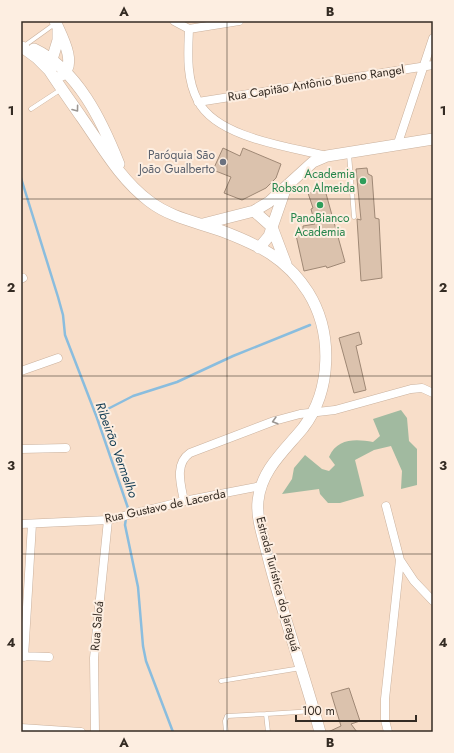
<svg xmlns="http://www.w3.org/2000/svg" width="454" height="753" font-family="Jost,sans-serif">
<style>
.green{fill:#a1baa0}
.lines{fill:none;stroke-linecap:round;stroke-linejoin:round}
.stream{stroke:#8abdde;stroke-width:2.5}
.building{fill:#dbc2ad;stroke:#9f8875}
.service-casing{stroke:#cab19d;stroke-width:5}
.minor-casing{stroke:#cab19d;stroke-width:9}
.secondary-casing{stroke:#cab19d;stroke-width:12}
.service{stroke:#fff;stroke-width:4}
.minor{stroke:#fff;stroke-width:8}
.secondary{stroke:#fff;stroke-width:11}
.oneway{stroke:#9a9591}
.grid{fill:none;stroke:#342b23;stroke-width:1;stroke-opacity:0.55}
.worship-dot{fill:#6b7280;stroke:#fdeee1;stroke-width:1.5}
.leisure-dot{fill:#2e9e5b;stroke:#fdeee1;stroke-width:1.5}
.labels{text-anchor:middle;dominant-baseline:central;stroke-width:4;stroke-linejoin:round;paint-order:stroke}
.street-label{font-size:12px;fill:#342b23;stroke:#fdeee1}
.worship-label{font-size:12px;fill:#5b616d;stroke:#fdeee1;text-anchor:end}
.leisure-label{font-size:12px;fill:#27864d;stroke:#fdeee1;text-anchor:end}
.water-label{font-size:13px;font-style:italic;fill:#123c53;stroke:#fdeee1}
.neatline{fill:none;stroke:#342b23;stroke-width:1.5}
.grid-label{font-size:13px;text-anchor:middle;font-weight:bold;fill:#342b23}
</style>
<rect width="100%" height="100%" fill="#f8dec9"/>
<!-- green -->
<path class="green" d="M401 410 407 418 409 441 417 449V485L401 489 402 471 391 446 374 450 355 460 364 496 340 503H328L320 494 319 489 282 494 292 479 294 468 305 455 322 469 329 471 335 465 329 457C337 438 356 439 373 442L380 436 373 419Z"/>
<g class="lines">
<!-- stream -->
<path class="stream" d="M21 178 58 297 63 315 65 335 97 418 128 508 127 513
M96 415 133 396 177 382 233 356 310 325
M126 518 125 525 138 587 143 646 146 661 173 732"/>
</g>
<!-- building -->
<path class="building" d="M223 148 240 156 243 148 281 164 276 178 266 188 242 200 224 193 231 177 213 170Z
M367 168 368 174 372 176 375 218 379 219 382 278 361 281 357 219 361 220 356 169Z
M325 190 345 262 327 268 326 266 304 271 296 235 303 232V226L315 224 311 209 313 208 308 193Z
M359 332 362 344 356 346 366 390 354 393 339 338Z
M349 688 360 721 351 724 357 732H328L341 726 331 693Z"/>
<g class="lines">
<defs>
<path id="service" d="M24 46 56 23
M31 109 60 90
M349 154 354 217
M221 681 301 668
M266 714 314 711
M226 732 225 721 227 716 266 714 268 732"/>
<path id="minor" d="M174 21 189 29C188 53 186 79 198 101 217 138 290 147 327 156
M189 29 239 21
M198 102 433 65
M398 143 433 38
M21 279 23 278
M21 371 58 358
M21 449 66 448
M184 501C181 485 174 464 190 453L274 421 300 414 335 410 411 389 422 388 433 393
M386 506 400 560 385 699V720L388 732
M21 524 108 520 184 501 261 486
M400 560 414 581 433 601
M21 656 49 657
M24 657 32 524
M21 728 81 732
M95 732 94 658 108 520"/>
<path id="secondary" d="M55 21C61 35 78 64 62 75
M22 47 37 58 49 70C60 87 71 102 82 118 103 148 120 179 149 201 171 218 197 222 222 231 259 245 286 258 308 292 333 332 332 390 303 428 285 450 261 470 258 501 256 519 264 539 268 557 283 616 304 673 320 732
M34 49C78 70 102 121 119 164
M50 66 58 40V30
M254 211 272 227 286 264
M203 224 254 211 269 202 313 162 327 156 433 139
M259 248 269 236 286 187"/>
</defs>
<!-- service casing -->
<use href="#service" class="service-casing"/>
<!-- minor casing -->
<use href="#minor" class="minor-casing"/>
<!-- secondary casing -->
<use href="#secondary" class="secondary-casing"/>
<!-- service -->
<use href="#service" class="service"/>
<!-- minor -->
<use href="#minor" class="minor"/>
<!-- secondary -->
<use href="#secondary" class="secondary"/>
</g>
<!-- one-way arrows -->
<defs><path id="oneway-chevron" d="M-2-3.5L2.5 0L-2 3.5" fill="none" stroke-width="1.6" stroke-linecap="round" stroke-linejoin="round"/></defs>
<g class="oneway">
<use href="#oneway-chevron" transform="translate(76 109) rotate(53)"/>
<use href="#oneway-chevron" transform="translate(275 421) rotate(164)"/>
</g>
<!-- grid -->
<path class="grid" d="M227 21V732M21 199H433M21 376H433M21 554H433"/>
<!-- markers -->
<circle class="worship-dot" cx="223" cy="162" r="4"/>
<g class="leisure-dot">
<circle cx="363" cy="181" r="4"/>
<circle cx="320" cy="205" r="4"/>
</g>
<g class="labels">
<!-- street labels -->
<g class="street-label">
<text transform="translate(316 83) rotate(-9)">Rua Capitão Antônio Bueno Rangel</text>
<text transform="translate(165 506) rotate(-12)">Rua Gustavo de Lacerda</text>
<text transform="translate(278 584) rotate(75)">Estrada Turística do Jaraguá</text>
<text transform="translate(97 626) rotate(-85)">Rua Saloá</text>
</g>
<!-- worship labels -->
<g class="worship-label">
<text x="215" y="155">Paróquia São<tspan x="215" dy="14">João Gualberto</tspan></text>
</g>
<!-- leisure labels -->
<g class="leisure-label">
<text x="355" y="174">Academia<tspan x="355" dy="14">Robson Almeida</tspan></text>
<text x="320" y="218" text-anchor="middle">PanoBianco<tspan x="320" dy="14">Academia</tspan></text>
</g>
<!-- water labels -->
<g class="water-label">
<text transform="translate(117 450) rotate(70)">Ribeirão Vermelho</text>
</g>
</g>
<!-- border -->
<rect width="454" height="753" fill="none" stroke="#fdeee1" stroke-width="44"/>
<!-- scale -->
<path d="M296 715v6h120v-6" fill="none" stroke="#342b23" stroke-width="2"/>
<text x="302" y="715" font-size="12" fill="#342b23" stroke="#fdeee1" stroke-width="3" paint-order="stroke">100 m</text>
<rect x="22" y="22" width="410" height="709" class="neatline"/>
<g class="grid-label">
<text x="124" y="16">A</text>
<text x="330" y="16">B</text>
<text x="11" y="115">1</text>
<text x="443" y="115">1</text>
<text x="11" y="292">2</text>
<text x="443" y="292">2</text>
<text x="11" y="470">3</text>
<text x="443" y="470">3</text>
<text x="11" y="647">4</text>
<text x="443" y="647">4</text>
<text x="124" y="747">A</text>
<text x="330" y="747">B</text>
</g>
</svg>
